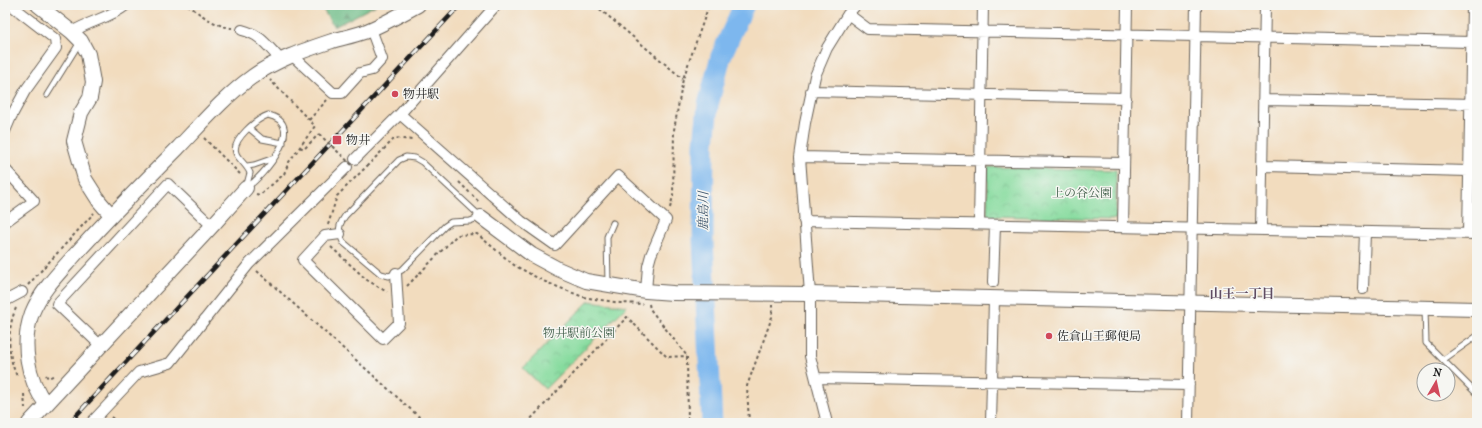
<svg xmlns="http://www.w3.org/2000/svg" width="1482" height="428" font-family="'IM FELL French Canon','Noto Serif JP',serif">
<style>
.forest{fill:url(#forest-firs);stroke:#446c50}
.park{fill:url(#park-crowns);stroke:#517c5d}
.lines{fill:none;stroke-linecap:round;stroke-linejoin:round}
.river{stroke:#7db7ee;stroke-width:21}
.lane-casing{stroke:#675f55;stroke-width:7}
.street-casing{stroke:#675f55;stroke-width:12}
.secondary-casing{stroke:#675f55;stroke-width:16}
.path{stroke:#675f55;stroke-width:2;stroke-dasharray:3 3;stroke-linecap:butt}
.lane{stroke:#fff;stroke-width:5}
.street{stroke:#fff;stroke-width:10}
.secondary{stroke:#fff;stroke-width:14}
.rail-casing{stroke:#1c1c1c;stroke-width:4.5}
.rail{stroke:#f6f6f2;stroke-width:3;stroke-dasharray:9;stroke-linecap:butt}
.path-bridge{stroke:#675f55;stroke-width:2;stroke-dasharray:3 3;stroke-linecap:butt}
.poi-dot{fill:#d1495b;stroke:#f6f6f2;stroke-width:1.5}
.labels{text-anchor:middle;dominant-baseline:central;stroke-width:3;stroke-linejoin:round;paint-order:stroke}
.poi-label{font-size:12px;fill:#1c1c1c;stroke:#f6f6f2;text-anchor:start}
.park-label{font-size:12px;fill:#415f4a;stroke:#f6f6f2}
.water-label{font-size:13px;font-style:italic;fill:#435a70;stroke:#f6f6f2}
.neighbourhood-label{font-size:13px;font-weight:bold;fill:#604d63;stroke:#f6f6f2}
</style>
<defs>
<pattern id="forest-firs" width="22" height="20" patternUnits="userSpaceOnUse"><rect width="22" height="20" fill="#6cbb85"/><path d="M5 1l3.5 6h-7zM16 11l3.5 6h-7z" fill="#58976c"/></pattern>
<pattern id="park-crowns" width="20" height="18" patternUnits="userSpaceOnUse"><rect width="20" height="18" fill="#86db9e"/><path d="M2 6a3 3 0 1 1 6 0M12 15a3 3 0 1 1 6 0" fill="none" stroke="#73bb88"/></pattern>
</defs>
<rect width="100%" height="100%" fill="#f6f6f2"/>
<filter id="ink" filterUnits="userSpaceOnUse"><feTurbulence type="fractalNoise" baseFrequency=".025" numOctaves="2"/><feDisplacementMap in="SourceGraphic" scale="8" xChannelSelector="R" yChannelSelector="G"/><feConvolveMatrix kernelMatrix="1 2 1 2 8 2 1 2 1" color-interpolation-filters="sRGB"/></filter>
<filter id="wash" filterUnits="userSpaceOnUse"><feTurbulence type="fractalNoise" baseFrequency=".012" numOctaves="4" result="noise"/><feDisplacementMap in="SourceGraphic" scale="16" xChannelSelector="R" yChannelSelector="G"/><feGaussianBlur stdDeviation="0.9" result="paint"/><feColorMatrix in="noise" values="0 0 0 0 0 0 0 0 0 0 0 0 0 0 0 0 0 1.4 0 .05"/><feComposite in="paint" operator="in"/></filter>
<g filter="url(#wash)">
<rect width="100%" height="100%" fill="#f2dcbe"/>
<!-- forest -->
<path class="forest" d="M320 5H376L334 27Z"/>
<!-- park -->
<path class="park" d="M988 167 1116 170V219L987 216Z
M589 301 627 306 545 389 523 368Z"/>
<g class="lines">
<!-- river -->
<path class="river" d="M712 423 703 240 704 144 708 105 721 56 744 5"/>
</g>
</g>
<g filter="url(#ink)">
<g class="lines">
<defs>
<path id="lane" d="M47 95 80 42
M268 115C309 124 263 177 246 188L250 173C247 165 238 159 236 153 231 140 257 119 268 115Z
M249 128 262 139 283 143
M406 157 415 158 422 162 481 217 470 221 451 222 445 226 402 270 389 276 381 274 343 242C338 230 338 226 345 216L399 160Z
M247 166 254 165 274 158
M608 283 607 237 613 223
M1425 309 1426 343 1477 394
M1443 360 1477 336"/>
<path id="street" d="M848 14 868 29 1471 42
M242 30C262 35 267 46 281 60
M72 32C89 21 110 18 126 5
M293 56 333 93H342L360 73 372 70 382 59 371 29
M811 91 1126 98
M1263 100 1477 104
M400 114 521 221 555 245 618 176 666 220 651 255 648 266 646 291
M5 131 11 117 25 91 56 48 55 39 11 5
M800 157 1124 163
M355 159 400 114 496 5
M1262 166 1469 171
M5 169 34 201 5 222
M804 221 1477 234
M979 224 983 5
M1123 227 1127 5
M1261 230 1265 5
M340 234 325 236 303 260 383 339 399 323 396 273
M1468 234 1472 5
M993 282 995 225
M1363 289 1365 232
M5 301 22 292
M101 346 57 304 168 184 212 226
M816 378 1189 385
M91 423 139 372 170 363 249 264 347 167
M827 423 810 356V294L800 157 805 123 815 76 827 48 848 14 856 5
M991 423 994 299
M1188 423 1196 5"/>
<path id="secondary" d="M38 5 72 32 81 41 88 54 93 82 90 98 81 113 74 141 85 179 99 201 111 215
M481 217 532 255 558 269 586 281 646 291 673 293 810 294 1477 309
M46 404C27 379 21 343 32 313 41 291 58 274 73 257 107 219 142 184 178 148 200 125 226 95 252 77 275 60 305 50 332 41 342 38 353 36 364 32 382 25 400 15 418 5
M29 423 212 226 246 188"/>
</defs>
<!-- lane casing -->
<use href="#lane" class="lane-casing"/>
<!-- street casing -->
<use href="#street" class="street-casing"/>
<!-- secondary casing -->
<use href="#secondary" class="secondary-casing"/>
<!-- path -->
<path class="path" d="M188 5C201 15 215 26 232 28
M595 5 683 79
M309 120 327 100
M204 138 240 174
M331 146 333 143
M300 147 304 149 319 134
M459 182 479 202
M256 194 260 195 284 174 289 162 315 126 270 80
M670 208 673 196 674 130 683 79 709 5
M328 225 337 196 395 138 412 140
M331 247 367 280 387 292
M257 271 426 423
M28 285 94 213
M407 286 457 235 477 234 514 265 543 281 583 297 620 303 643 304
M649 304 650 309 687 356 688 423
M16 308C7 329 7 355 17 376
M46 375 48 378 55 375
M24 394 25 408
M111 417 118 423
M527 423 627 317 667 357 687 356
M749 423 747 386 772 317V305"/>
<!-- lane -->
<use href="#lane" class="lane"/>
<!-- street -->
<use href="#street" class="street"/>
<!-- secondary -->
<use href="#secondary" class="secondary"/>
<defs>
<path id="rail" d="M69 423 460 5"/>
</defs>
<!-- rail casing -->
<use href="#rail" class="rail-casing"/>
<!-- rail -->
<use href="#rail" class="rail"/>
<!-- path-bridge -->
<path class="path-bridge" d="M319 134 354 167"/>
</g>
</g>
<!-- markers -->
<g class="poi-dot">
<circle cx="395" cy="94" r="4"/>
<rect x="332" y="135" width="10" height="10" rx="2"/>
<circle cx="1049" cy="336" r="4"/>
</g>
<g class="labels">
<!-- poi labels -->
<g class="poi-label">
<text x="403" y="94">物井駅</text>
<text x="346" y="140">物井</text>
<text x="1057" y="336">佐倉山王郵便局</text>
</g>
<!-- park labels -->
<g class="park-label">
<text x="1082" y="193">上の谷公園</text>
<text x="579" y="333">物井駅前公園</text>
</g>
<!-- water labels -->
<g class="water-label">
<text transform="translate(703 211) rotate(-89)">鹿島川</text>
</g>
<!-- neighbourhood labels -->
<g class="neighbourhood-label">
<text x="1242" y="293">山王一丁目</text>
</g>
</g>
<!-- margin -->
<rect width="1482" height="428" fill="none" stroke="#f6f6f2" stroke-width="20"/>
<!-- north arrow -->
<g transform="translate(1436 382) rotate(9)"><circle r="19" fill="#f6f6f2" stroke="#9f9f9c"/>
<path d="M0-3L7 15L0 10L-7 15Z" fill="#d1495b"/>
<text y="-6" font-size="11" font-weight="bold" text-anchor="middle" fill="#1c1c1c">N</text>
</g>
</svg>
